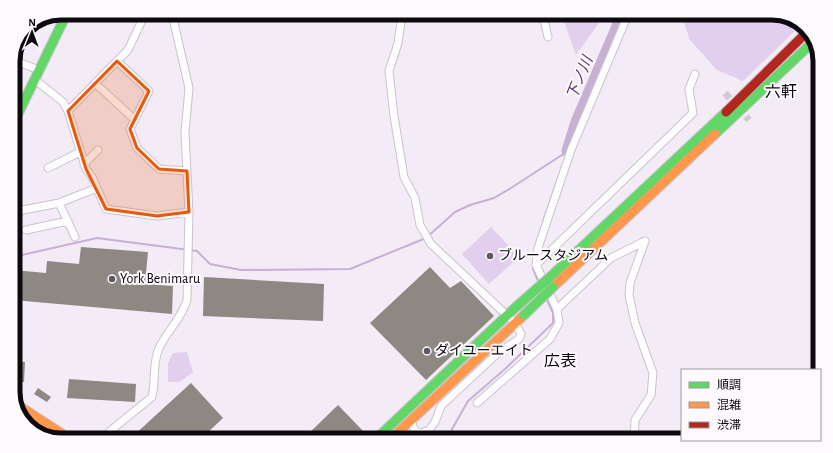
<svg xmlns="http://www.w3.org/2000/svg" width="833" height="453" font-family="'Alegreya Sans','Noto Sans JP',sans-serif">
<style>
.green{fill:#e2cfed}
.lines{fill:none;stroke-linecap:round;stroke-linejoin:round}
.stream{stroke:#c7b0d3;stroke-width:2}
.river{stroke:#c7b0d3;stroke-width:13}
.building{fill:#8d8882}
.street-tunnel{stroke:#d0cad4;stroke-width:7;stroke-dasharray:7 3.5;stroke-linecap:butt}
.street-casing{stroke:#c9c4cc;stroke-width:9}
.fast-casing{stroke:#c9c4cc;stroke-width:11}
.slow-casing{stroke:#c9c4cc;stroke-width:11}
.jam-casing{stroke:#c9c4cc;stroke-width:11}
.street{stroke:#fdfcfe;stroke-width:7}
.fast{stroke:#63d668;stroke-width:9}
.slow{stroke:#ff974d;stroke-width:9}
.jam{stroke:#b3261e;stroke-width:9}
.fast-bridge-casing{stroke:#c9c4cc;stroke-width:11;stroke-linecap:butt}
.fast-bridge{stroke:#63d668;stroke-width:9}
.marked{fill:#e8590c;fill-opacity:0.2;stroke:#e8590c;stroke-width:3;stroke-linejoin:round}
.poi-dot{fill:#5e5860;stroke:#fcfafd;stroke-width:1.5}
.labels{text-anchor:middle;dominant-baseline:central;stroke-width:4;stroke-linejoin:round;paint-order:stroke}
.poi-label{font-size:14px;fill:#0d090f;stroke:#fcfafd;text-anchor:start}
.water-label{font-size:15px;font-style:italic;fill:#5a336d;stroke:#fcfafd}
.quarter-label{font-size:16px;fill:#0d090f;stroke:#fcfafd}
.rim{fill:none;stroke:#0d090f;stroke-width:5}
</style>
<rect width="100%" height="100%" fill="#f3ecf7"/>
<!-- green -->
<path class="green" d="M562 16 601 17 599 23 576 55Z
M682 17 793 18 801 25 743 81 717 70 690 40Z
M491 227 519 257 489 284 462 254Z
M187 352 193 372 180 382H168V363L173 353Z"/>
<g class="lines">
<!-- stream -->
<path class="stream" d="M543 221 560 173
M13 257 97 238 197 251 210 264 241 270 350 269 426 238 455 212 470 205 494 198 511 188 568 151
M533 264V269L539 283
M447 438 468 401 505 369 553 323V313L546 298"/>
<!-- river -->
<path class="river" d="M568 151 577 122 622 17"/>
</g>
<!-- building -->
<path class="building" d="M81 247 148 252 145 284 173 286 172 314 13 300V270L46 273 47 261 79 264Z
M430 267 450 288 461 281 494 316 426 380 370 323Z
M204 277 324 284 323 321 203 316Z
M13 361 25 362 24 382H13Z
M69 379 136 384 135 402 67 398Z
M191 383 223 418 204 436H133Z
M38 388 51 397 47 402 34 394Z
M338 405 364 432 359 437H305Z"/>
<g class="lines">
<!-- street-tunnel -->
<path class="street-tunnel" d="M725 93 749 120"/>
<defs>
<path id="street" d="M402 15 398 43 389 71 394 116 404 177 415 198 420 225 431 244 515 323 521 334 519 339 499 352 441 406 435 422 429 430 422 433 416 432 412 425 413 420
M543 16 548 37
M13 60 39 70
M117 61 149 91 130 129 137 148 159 169 187 171
M34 79 63 102 68 111 86 169 92 177 106 209 157 216 189 212
M95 83 135 120
M13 103 22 106
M68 111 128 50 145 14
M84 164 98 150
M48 168 80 152
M59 203 75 237
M13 212 59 203 97 188
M26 230 68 221
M536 265 693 113 689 89 695 74
M557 309 611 258 645 241
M477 403 550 339 559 323 557 309 536 265 538 248 571 150 627 17
M107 435 110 431 152 397C156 381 152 364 159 348 167 331 182 318 187 300L189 212 185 133 189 88 172 14
M634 439 635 420 651 395 653 373 635 323 629 295 630 283 645 241"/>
<path id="fast" d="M13 124 67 13
M715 134 814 41
M549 278 726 112
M378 437 516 307"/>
<path id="slow" d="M553 287 715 134
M16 404 64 435
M393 437 524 315"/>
<path id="jam" d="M726 112 808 31"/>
</defs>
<!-- street casing -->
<use href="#street" class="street-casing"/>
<!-- fast casing -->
<use href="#fast" class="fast-casing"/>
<!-- slow casing -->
<use href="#slow" class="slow-casing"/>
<!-- jam casing -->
<use href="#jam" class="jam-casing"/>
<!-- street -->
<use href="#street" class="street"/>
<!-- fast -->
<use href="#fast" class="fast"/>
<!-- slow -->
<use href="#slow" class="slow"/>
<!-- jam -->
<use href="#jam" class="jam"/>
<defs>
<path id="fast-bridge" d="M516 307 549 278
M524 315 553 287"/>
</defs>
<!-- fast-bridge casing -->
<use href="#fast-bridge" class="fast-bridge-casing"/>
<!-- fast-bridge -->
<use href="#fast-bridge" class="fast-bridge"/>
</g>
<!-- marked area -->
<path class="marked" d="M117 61 149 91 130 129 137 148 159 169 187 171 189 212 157 216 106 209 86 169 68 111Z"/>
<!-- markers -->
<g class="poi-dot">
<circle cx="490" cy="256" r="4"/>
<circle cx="112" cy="279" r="4"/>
<circle cx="427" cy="351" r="4"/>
</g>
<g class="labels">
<!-- poi labels -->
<g class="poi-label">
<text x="498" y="256">ブルースタジアム</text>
<text x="120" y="279">York Benimaru</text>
<text x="435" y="351">ダイユーエイト</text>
</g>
<!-- water labels -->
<g class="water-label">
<text transform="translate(580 78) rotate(-68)">下ノ川</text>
</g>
<!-- quarter labels -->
<g class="quarter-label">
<text x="781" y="92">六軒</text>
<text x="560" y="361">広表</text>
</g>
</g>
<!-- crop -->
<path d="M0 0H833V453H0ZM61 20H772A41 41 0 0 1 813 61V392A41 41 0 0 1 772 433H61A41 41 0 0 1 20 392V61A41 41 0 0 1 61 20Z" fill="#fcfafd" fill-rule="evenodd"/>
<path class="rim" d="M61 20H772A41 41 0 0 1 813 61V392A41 41 0 0 1 772 433H61A41 41 0 0 1 20 392V61A41 41 0 0 1 61 20Z"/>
<!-- legend -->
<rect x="681" y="369" width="140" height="72" fill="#fcfafd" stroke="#9c9a9e"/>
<rect x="689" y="382" width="20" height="6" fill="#63d668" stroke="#9c9a9e"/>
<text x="717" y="389" font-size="12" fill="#0d090f">順調</text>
<rect x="689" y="402" width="20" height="6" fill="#ff974d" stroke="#9c9a9e"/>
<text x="717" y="409" font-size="12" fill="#0d090f">混雑</text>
<rect x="689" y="422" width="20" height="6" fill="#b3261e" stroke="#9c9a9e"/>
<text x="717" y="429" font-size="12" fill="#0d090f">渋滞</text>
<!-- north arrow -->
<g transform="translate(32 32) rotate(1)" stroke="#fcfafd" stroke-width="3" paint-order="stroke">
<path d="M0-3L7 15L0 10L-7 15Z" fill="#0d090f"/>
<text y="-6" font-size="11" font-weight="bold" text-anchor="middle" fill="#0d090f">N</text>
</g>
</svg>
